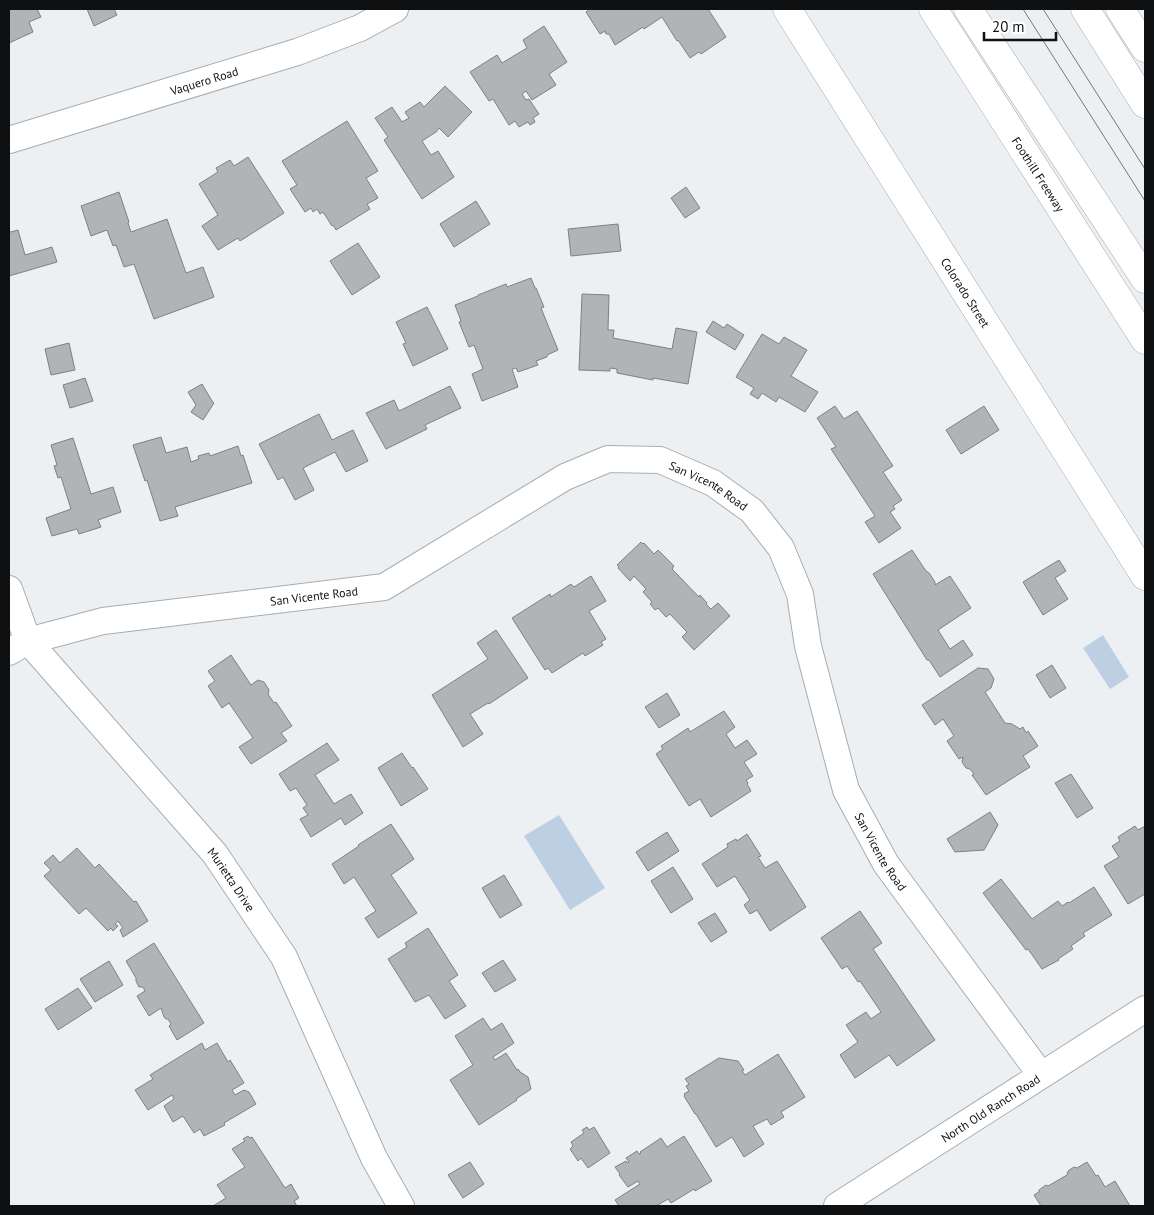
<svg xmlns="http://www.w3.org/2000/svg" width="1154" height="1215" font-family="'PT Sans',sans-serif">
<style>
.green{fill:#bdcfe3}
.building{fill:#b1b4b7;stroke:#7e8184}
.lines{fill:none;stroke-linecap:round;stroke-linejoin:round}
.street-casing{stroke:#a9acaf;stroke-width:28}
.primary-casing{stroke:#a9acaf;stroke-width:29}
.highway-casing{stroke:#a9acaf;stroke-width:29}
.street{stroke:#fff;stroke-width:26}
.primary{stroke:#fff;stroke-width:28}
.highway{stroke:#fff;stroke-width:28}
.tram{stroke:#757779;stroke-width:1}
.labels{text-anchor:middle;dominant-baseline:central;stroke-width:4.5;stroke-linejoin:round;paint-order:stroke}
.street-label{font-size:12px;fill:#0f1011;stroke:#fff}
</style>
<rect width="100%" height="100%" fill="#edf0f3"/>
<!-- green -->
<path class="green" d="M1103 635 1129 677 1110 689 1083 648Z
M559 815 605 888 570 910 524 836Z"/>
<!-- building -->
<path class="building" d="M9 9H37L41 17 29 22 33 32 9 43Z
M87 9H114L117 15 94 26Z
M590 9H708L726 37 701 54 699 52 690 58 678 40 677 41 662 17 644 29 643 27 615 45 609 34H606L605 31 600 34 586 12Z
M544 26 567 62 549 74 556 85 532 100 526 91 522 94 526 100 529 99 539 114 533 118 535 122 530 125 528 122 519 127 515 121 509 125 493 99 489 101 470 72 497 55 502 63 527 48 523 40Z
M445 86 472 112 448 137 439 128 436 132 422 141 431 155 438 151 454 177 422 199 384 140 388 137 375 118 392 107 402 122 409 118 405 112 420 102 424 107Z
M347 121 378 171 366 178 378 198 367 204 370 209 336 230 333 225 332 226 323 212 320 214 317 209 313 212 311 208 305 212 290 189 297 185 282 161Z
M248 157 284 213 240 241 238 238 218 250 202 226 218 215 199 184 218 172 216 168 230 160 234 166Z
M686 187 700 208 685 218 671 198Z
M119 192 129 222 128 223 131 232 167 219 186 273 203 267 214 297 154 319 134 264 124 267 116 245 113 246 107 230 91 236 81 206Z
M476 201 490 224 454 247 440 224Z
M618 224 621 251 571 256 568 229Z
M18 230 25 255 52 247 57 262 9 276V231L11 232Z
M358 243 380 277 352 295 330 261Z
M531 278 535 288H536L544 307 541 308 558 350 547 355V357L536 361 538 365 518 372 516 368 512 369 518 387 482 401 472 374 483 369 474 345 469 347 459 322 461 321 455 305 478 296V295L506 284 507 287Z
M582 294 609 295 608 330H614L613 338 672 349 676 328 697 332 688 384 653 378V380L617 373V369L610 368V371L579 370Z
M427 307 448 349 413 366 403 344 406 343 396 322Z
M713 321 724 328 727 324 744 335 735 350 706 332Z
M762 334 779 344 784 337 807 350 791 376 818 392 805 412 779 397 776 402 762 393 758 399 750 394 754 388 736 377Z
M69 343 75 370 51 375 45 349Z
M85 378 93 401 70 408 63 385Z
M202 384 212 401 214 403 203 420 191 412 196 405 188 392Z
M450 386 461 408 425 425 427 429 386 449 366 413 394 400 399 411Z
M835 406 844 419 857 411 893 466 883 472 902 500 893 506 895 509 890 512 901 528 879 543 865 522 875 516 831 449 836 447 817 418Z
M984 406 999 430 961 454 946 430Z
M319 414 332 440 353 430 368 461 346 472 335 452 303 468 314 490 295 500 283 477 278 480 259 444Z
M161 437 166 453 187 447 191 462 199 459 198 456 209 453 210 456 238 446 241 456 243 455 252 483 175 507 178 516 160 521 147 480 145 481 133 445Z
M73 438 91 494 113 487 121 512 98 520 101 527 79 534 77 529 52 536 46 518 71 509 61 477 58 478 54 466 57 465 51 445Z
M641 542 643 544 644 543 654 554 658 550 674 566 672 569 699 597 700 595 707 603 706 604 711 609 718 603 730 616 694 650 682 637 687 632 670 614 666 617 658 608 655 610 650 604 652 602 643 592 646 589 634 576 630 581 618 568 619 567 617 565Z
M912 550 926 571 929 573 935 582V585L950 576 971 608 938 630 950 649 963 640 973 655 940 677 929 660H927L873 574Z
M1059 560 1066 571 1055 578 1068 599 1043 615 1023 582Z
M591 576 606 601 589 611 606 639 601 642 603 645 585 656 583 653 552 673 548 668 545 670 512 618 550 594 551 597 571 584 574 587Z
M496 630 528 678 489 704 488 703 470 714 483 734 463 747 432 695 488 659 477 643Z
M231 655 251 685 258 680 264 682 269 690 268 694 274 703 276 702 292 726 281 733 287 741 251 764 239 747 253 738 229 703 222 708 208 686 215 681 208 671Z
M1052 665 1066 688 1050 698 1036 675Z
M978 668 988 669 994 679 991 688 985 692 1005 723 1012 724 1020 729 1023 727 1026 733 1028 731 1038 746 1023 756 1030 767 986 795 972 775 974 774 970 769 966 768 962 762 963 757 959 759 947 741 954 736 943 719 935 725 922 705Z
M667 693 680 715 659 728 645 707Z
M724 711 735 727 726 734 735 748 747 740 757 754 744 762 753 776 746 780 748 783 747 784 751 791 711 817 700 799 689 806 656 754 663 749 661 746 688 728 690 732Z
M327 743 339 760 315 775 334 804 351 794 363 813 345 825 341 818 311 837 300 819 308 815 303 808 307 805 296 788 290 791 279 774Z
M402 753 412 768 413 767 428 789 401 806 378 768Z
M1071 774 1093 808 1077 818 1055 783Z
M990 812 998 825 984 850 955 852 947 839Z
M391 824 414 859 391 875 417 913 378 938 365 918 376 911 354 877 344 884 332 864 359 846 358 845Z
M1135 826 1138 830 1145 826V894L1128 904 1104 866 1119 857 1112 846 1120 841 1118 837Z
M667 832 679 851 648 871 636 852Z
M747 834 761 856 758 857 765 868 777 861 806 907 770 931 757 910 750 914 744 905 750 900 735 876 717 887 702 864 728 847 727 844 736 839 737 841Z
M77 848 95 868 99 864 134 902 136 901 148 921 123 937 120 930 123 928 118 921 115 924 118 926 113 931 111 928 108 931 86 908 79 914 44 876 51 870 44 863 53 855 60 863Z
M673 867 693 899 671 913 651 881Z
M504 875 522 905 500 918 482 888Z
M1001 879 1032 919 1058 901 1062 906 1068 902 1069 903 1094 887 1112 915 1083 933 1085 936 1071 946 1073 949 1058 959 1059 960 1042 969 1028 949 1026 950 983 893Z
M860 911 882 943 873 949 935 1040 897 1066 889 1055 855 1078 840 1055 858 1042 846 1025 866 1012 871 1019 881 1012 860 981 858 982 847 966 842 969 821 938Z
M715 913 727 932 711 942 698 923Z
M428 928 458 975 449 981 466 1006 445 1019 429 995 415 1002 388 959 407 947 405 943Z
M154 943 204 1023 177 1040 169 1026 171 1024 168 1019H166L164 1017 161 1008 149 1016 137 996 145 991 143 987H139L136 981V978L126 961Z
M503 960 516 980 495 992 482 973Z
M109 961 123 985 95 1002 80 979Z
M78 988 92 1008 58 1030 45 1009Z
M483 1018 491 1030 502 1023 514 1043 493 1057 495 1060 506 1053 517 1070 518 1069 520 1072 528 1077 531 1089 516 1099 517 1100 479 1125 450 1080 473 1065 455 1036Z
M202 1043 205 1050 217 1043 228 1062 230 1060 244 1083 232 1090 235 1095 244 1090 249 1092 256 1104 224 1123 225 1125 204 1136 200 1129 194 1133 183 1116 173 1122 164 1106 174 1099 172 1095 148 1110 135 1090 153 1079 150 1075Z
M778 1054 805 1097 781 1112 784 1117 771 1125 767 1119 753 1126 764 1144 744 1157 732 1137 716 1147 696 1114H695L684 1096 685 1095 684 1094 689 1091 686 1086 689 1084 685 1079 719 1058 738 1061 744 1070 742 1071 745 1075Z
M587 1127 589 1130 594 1127 610 1153 588 1168 581 1158 578 1161 570 1149 573 1146 571 1142 584 1133 582 1130Z
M248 1136 250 1138 252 1137 285 1188 291 1184 299 1198 294 1201 297 1206H213L226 1198 217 1185 245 1167 232 1149 245 1141 243 1139Z
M684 1136 712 1181 695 1191 694 1189 671 1203 668 1199 656 1206H619L615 1200 640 1184 638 1181 628 1187 619 1175 620 1174 615 1167 626 1161 627 1163 629 1162 626 1158 637 1151 639 1154 641 1153 640 1152 661 1138 667 1147Z
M470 1162 484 1184 463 1198 448 1175Z
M1087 1162 1096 1176 1098 1175 1105 1187 1115 1181 1130 1206H1041L1034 1195 1039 1192V1190L1046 1185 1048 1186 1067 1175 1068 1171 1074 1167 1077 1168Z"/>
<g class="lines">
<defs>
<g id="street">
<path id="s1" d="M9 140 297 52 360 28 395 9"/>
<path id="s2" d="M9 589 28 641 215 854 284 957 374 1158 401 1206"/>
<path id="s3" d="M9 652 28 641 103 621 384 587 565 477 608 459 660 460 713 483 752 511 781 548 800 594 808 646 846 790 886 864 1041 1075"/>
<path id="s4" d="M837 1206 1145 1009"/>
</g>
<g id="primary">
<path id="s5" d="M787 9 1145 576"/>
</g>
<g id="highway">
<path id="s6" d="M933 9 1145 340"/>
<path d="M968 9 1145 279"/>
<path d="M1085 9 1145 104"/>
<path d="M1120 9 1145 48"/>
</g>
</defs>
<!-- street casing -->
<use href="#street" class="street-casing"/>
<!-- primary casing -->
<use href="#primary" class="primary-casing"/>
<!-- highway casing -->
<use href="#highway" class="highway-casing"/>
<!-- street -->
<use href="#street" class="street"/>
<!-- primary -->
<use href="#primary" class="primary"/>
<!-- highway -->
<use href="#highway" class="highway"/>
<!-- tram -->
<path class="tram" d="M1023 9 1145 201
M1043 9 1145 169"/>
</g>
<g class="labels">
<!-- street labels -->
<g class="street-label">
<text stroke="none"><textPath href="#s1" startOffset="204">Vaquero Road</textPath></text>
<text stroke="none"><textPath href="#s6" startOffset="196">Foothill Freeway</textPath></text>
<text stroke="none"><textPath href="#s5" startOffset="335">Colorado Street</textPath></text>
<text stroke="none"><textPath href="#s3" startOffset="748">San Vicente Road</textPath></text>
<text stroke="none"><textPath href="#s3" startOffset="312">San Vicente Road</textPath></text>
<text stroke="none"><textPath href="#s3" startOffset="1168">San Vicente Road</textPath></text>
<text stroke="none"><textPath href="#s2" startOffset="369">Murietta Drive</textPath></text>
<text stroke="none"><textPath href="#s4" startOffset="182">North Old Ranch Road</textPath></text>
</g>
</g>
<!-- border -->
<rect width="1154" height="1215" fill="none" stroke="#0f1011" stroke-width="20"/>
<!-- scale -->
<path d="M984 32v8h72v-8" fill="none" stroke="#0f1011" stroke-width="2.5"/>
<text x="992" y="32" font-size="15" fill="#0f1011" stroke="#ffffff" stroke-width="4" paint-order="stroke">20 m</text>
</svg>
